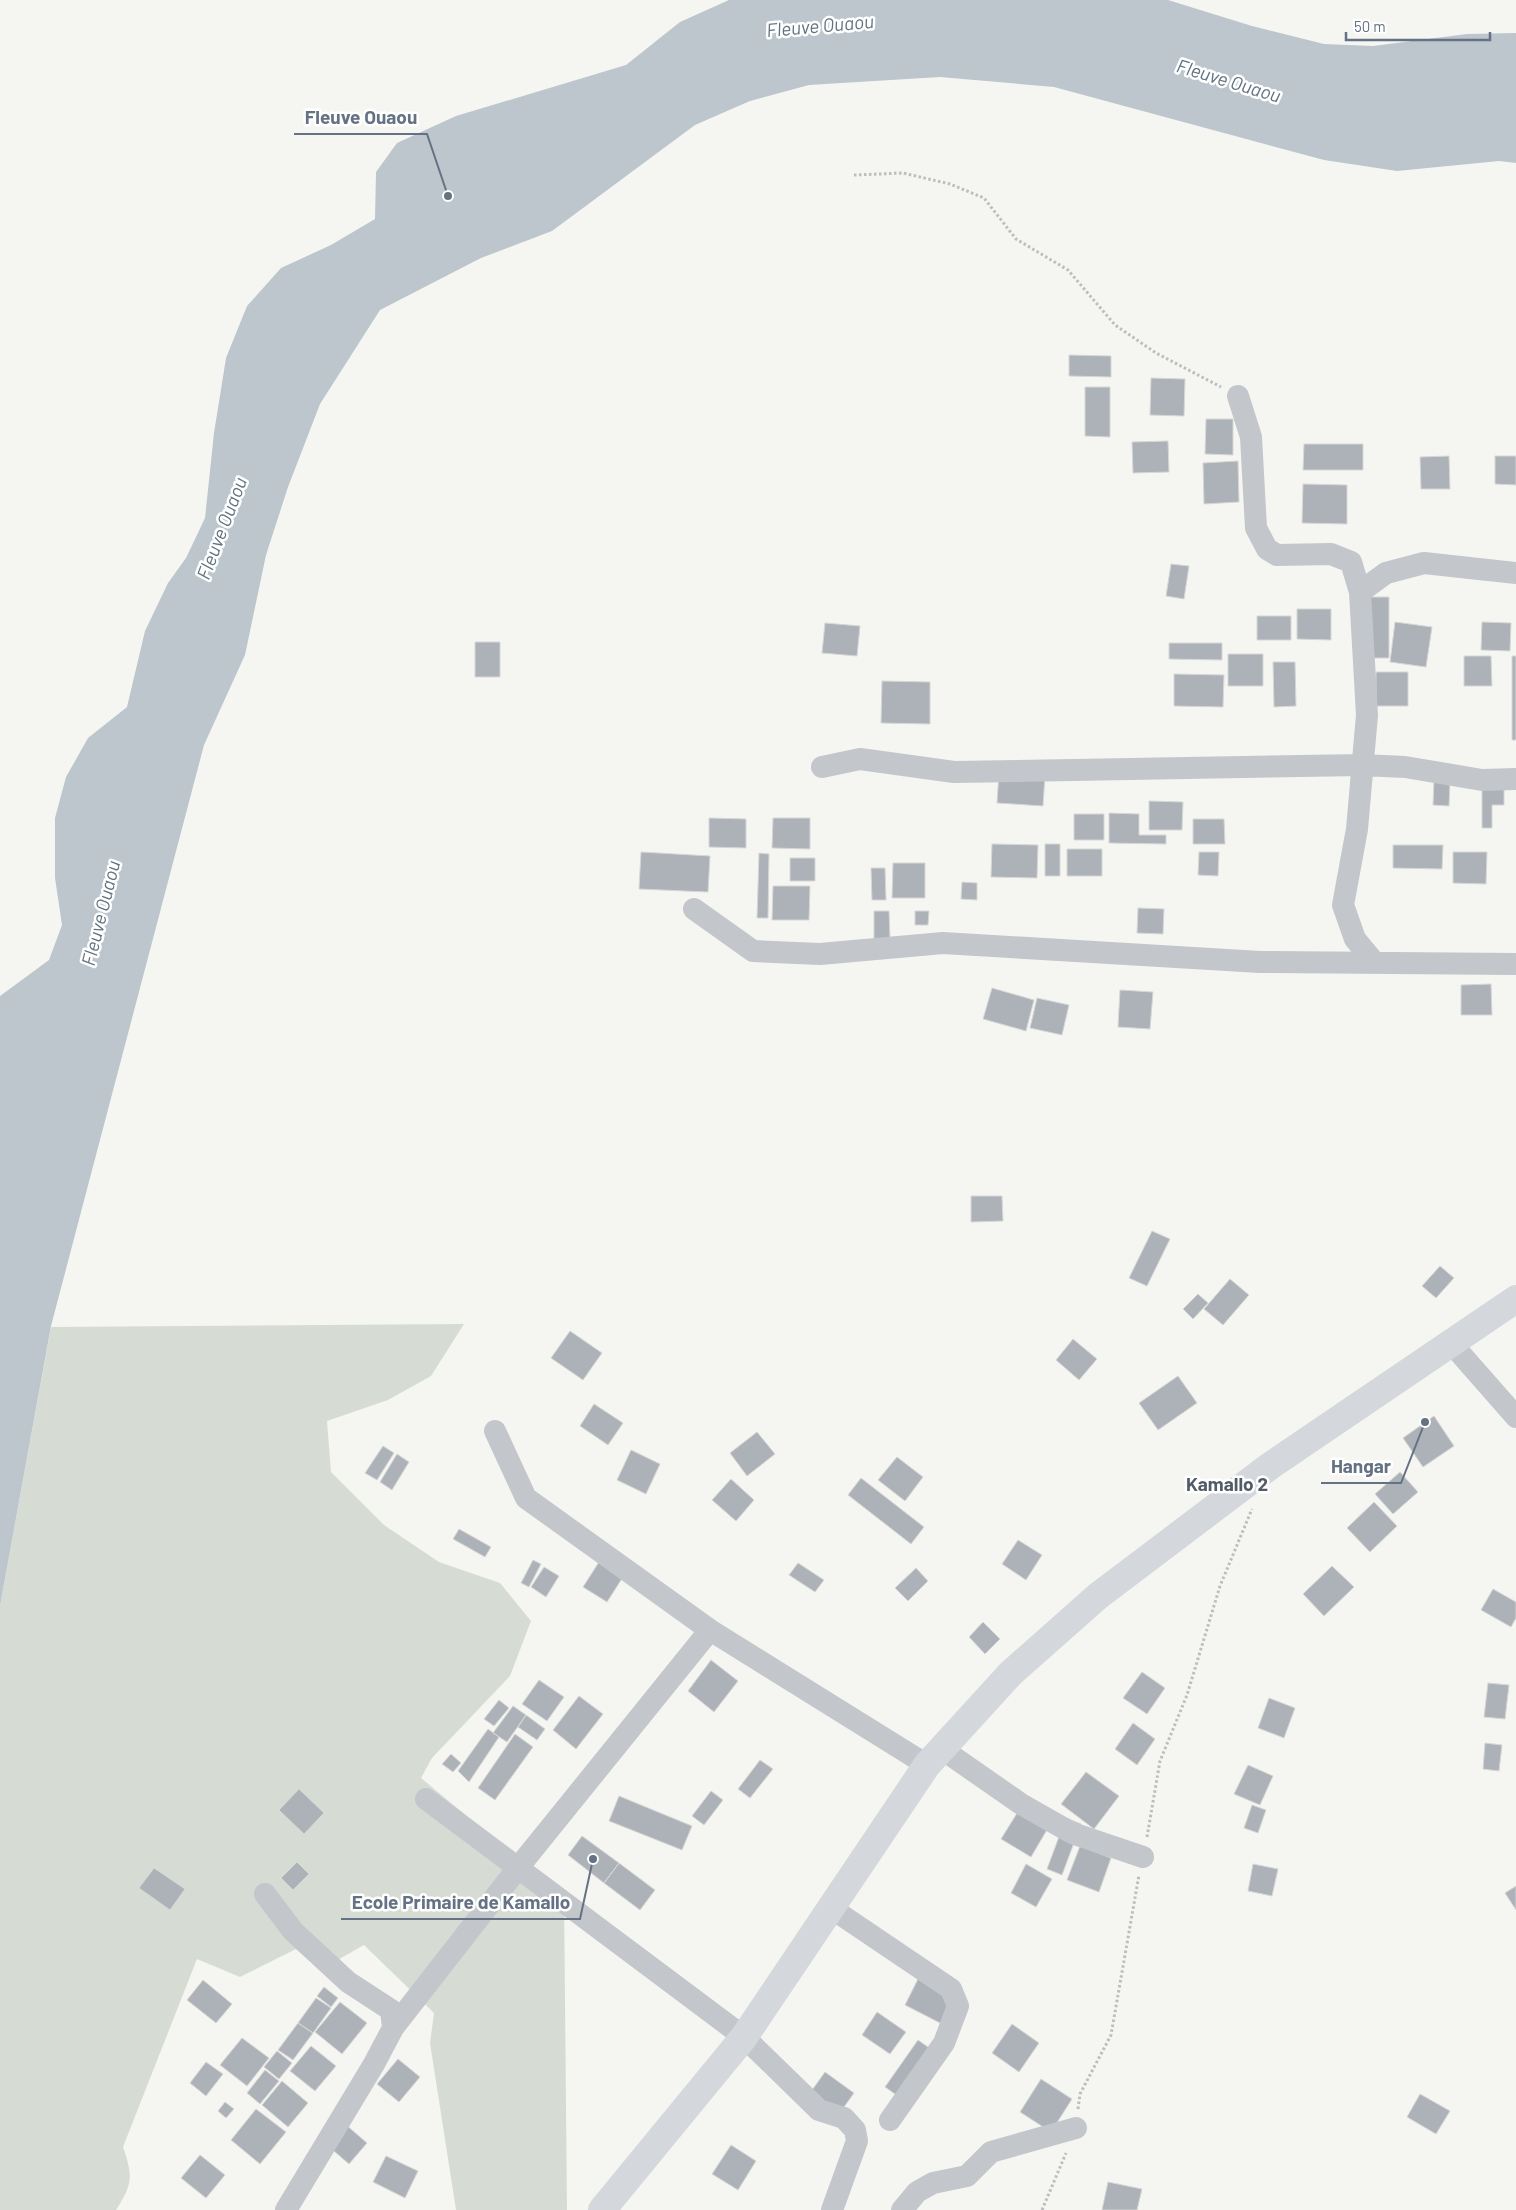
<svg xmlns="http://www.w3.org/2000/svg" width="1516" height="2210" font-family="Barlow,sans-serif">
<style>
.green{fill:#d6dcd3}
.water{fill:#bcc6cc}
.building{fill:#acb2b8;stroke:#d7d7d5}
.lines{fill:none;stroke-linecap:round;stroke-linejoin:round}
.path{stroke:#bbbdbf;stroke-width:3;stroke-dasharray:2.5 2.5;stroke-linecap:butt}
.minor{stroke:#c3c6ca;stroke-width:22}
.trunk{stroke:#d4d8dc;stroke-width:28}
.labels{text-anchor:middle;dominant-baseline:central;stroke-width:5;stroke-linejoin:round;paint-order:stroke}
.water-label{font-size:19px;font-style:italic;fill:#60737f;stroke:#fff}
.neighbourhood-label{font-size:19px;font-weight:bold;fill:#525c68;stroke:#fff}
.leader{fill:none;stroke:#657283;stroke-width:2}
.callout-dot{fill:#657283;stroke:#fff;stroke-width:2}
.callout-label{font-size:19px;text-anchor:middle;font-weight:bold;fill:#657283;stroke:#fff;stroke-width:5;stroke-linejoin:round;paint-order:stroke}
</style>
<rect width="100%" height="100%" fill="#f5f6f2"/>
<!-- green -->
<path class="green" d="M464 1324 431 1376 388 1400 327 1421 331 1472 384 1525 439 1562 500 1583 531 1621 510 1676 432 1758 421 1778 564 1897 567 2210H456L430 2043 434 2013 364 1945 320 1970 296 1949 240 1977 197 1959 123 2147C133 2176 133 2184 116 2210H0V1606L51 1327Z"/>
<!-- water -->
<path class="water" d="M729 0H1168L1252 26 1324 44 1373 46 1467 34 1516 33V163L1499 161 1397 171 1324 160 1054 87 940 77 809 85 750 101 695 125 552 231 481 258 380 310 320 404 288 487 266 555 245 655 204 745 51 1326 0 1606V996L49 960 62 925 55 878V818L66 777 88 738 127 707 145 631 168 583 186 558 205 518 214 433 226 358 247 306 281 268 331 245 375 219 376 172 397 143 456 116 626 65 680 22Z"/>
<!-- building -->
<path class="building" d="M1069 355 1111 356V377L1069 376Z
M1151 378 1185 379 1184 416 1150 415Z
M1085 387H1110V437L1085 436Z
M1206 419H1233V455L1205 454Z
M1168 441 1169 472 1133 473 1132 442Z
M1304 444H1363V470H1303Z
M1449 456 1450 489H1421L1420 457Z
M1495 456H1516V485L1495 484Z
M1238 461 1239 502 1204 504 1203 463Z
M1303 484 1347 485V524L1302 523Z
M1171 564 1189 566 1184 599 1166 596Z
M1370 597H1389V658H1370Z
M1297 609H1331V640L1297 639Z
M1257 616H1291V640H1257Z
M1395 622 1432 627 1426 667 1390 662Z
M1482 622 1511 623 1510 651 1481 650Z
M825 623 860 626 857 656 822 653Z
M475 642H500V677H475Z
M1169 643H1222V660L1169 659Z
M1228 654H1263V686H1228Z
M1464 656H1491L1492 686H1464Z
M1512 656H1516V740H1512Z
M1273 662H1295L1296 706 1274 707Z
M1376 672H1408V706H1376Z
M1174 674 1224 675 1223 707 1174 706Z
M882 681 930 682V724L881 723Z
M999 772 1045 775 1043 806 997 803Z
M1434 780 1450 781 1449 806 1433 805Z
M1482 787H1504V805H1492V828H1482Z
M1149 801 1183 802 1182 830H1149Z
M1109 813 1139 814V835H1166V844L1109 843Z
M1074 814H1104V840H1074Z
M709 818 746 819V848L709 847Z
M773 818H810V849L772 848Z
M1193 819H1224L1225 844H1193Z
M992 844 1038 845 1037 878 991 877Z
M1045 844H1060V876H1045Z
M1393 845H1443L1442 869 1393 868Z
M1067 849H1102V876H1067Z
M641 852 710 856 708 892 639 889Z
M1199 852H1219L1218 876 1198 875Z
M1453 852H1487L1486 884 1453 883Z
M759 853 769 854 768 918H757Z
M790 858H815V881H790Z
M893 863H925V898H892Z
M871 868H885L886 900H872Z
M962 882 977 883V900L961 899Z
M773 886H810L809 920H772Z
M1138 908 1164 909 1163 934 1137 933Z
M874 911H889L890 939 874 940Z
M915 911H929L928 925H915Z
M1491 984 1492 1015H1461V985Z
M992 988 1034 1000 1026 1031 983 1019Z
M1120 990 1153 992 1150 1029 1118 1027Z
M1037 998 1069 1005 1062 1035 1030 1028Z
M971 1196H1002L1003 1221 971 1222Z
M1152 1231 1170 1239 1147 1286 1129 1278Z
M1440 1266 1454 1278 1436 1298 1422 1286Z
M1230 1279 1249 1295 1223 1325 1204 1309Z
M1198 1294 1208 1303 1193 1319 1183 1309Z
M570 1331 602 1353 583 1380 551 1358Z
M1073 1339 1097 1359 1079 1380 1056 1360Z
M1178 1376 1197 1403 1158 1430 1139 1403Z
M594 1404 623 1423 608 1445 580 1426Z
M1434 1416 1454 1446 1423 1467 1403 1438Z
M757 1432 775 1454 747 1476 730 1453Z
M383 1446 394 1453 377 1480 365 1473Z
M631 1450 660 1464 646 1494 617 1480Z
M397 1454 409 1462 392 1490 380 1482Z
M897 1457 923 1477 905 1501 878 1480Z
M1400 1472 1418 1492 1393 1514 1375 1494Z
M861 1478 924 1527 911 1544 848 1495Z
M731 1479 754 1500 736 1521 712 1500Z
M1374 1502 1397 1526 1370 1552 1347 1528Z
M459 1529 491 1547 485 1557 453 1539Z
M1018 1540 1042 1555 1026 1580 1002 1564Z
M533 1560 541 1564 529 1587 521 1583Z
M599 1562 623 1577 607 1602 583 1587Z
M798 1563 824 1580 815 1592 789 1575Z
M1332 1566 1354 1587 1324 1616 1303 1594Z
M544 1567 559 1576 546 1597 531 1587Z
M916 1568 928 1581 908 1601 895 1588Z
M1493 1589 1516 1602V1618L1511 1627 1481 1610Z
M983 1622 1000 1639 985 1654 969 1637Z
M711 1660 738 1681 714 1712 688 1691Z
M1142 1672 1165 1688 1147 1714 1123 1698Z
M539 1680 564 1697 547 1721 522 1704Z
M1488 1683 1509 1685 1505 1719 1484 1717Z
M579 1696 603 1714 576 1749 553 1730Z
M1269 1698 1295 1708 1284 1738 1258 1728Z
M499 1700 509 1708 494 1726 484 1719Z
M513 1706 526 1715 507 1742 493 1733Z
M526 1715 545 1729 537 1740 518 1727Z
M1133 1723 1155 1739 1137 1765 1115 1749Z
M488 1729 499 1737 469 1782 458 1771Z
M515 1734 533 1747 495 1800 478 1788Z
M1485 1743 1502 1745 1499 1771 1483 1769Z
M451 1754 461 1763 453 1772 442 1764Z
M760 1760 773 1769 750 1798 738 1789Z
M1248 1765 1273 1776 1260 1805 1234 1794Z
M1086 1772 1119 1796 1094 1829 1061 1804Z
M299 1789 324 1813 304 1834 279 1810Z
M711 1791 723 1800 704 1825 692 1816Z
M619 1796 692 1826 682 1850 609 1821Z
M1252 1805 1266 1810 1258 1833 1244 1828Z
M1019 1810 1048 1828 1031 1857 1001 1839Z
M1066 1818 1081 1824 1062 1875 1047 1869Z
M582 1836 619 1863 604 1883 568 1855Z
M1080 1846 1111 1858 1099 1892 1067 1880Z
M297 1862 309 1874 293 1890 281 1878Z
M619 1863 655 1890 640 1910 604 1883Z
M1026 1864 1052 1879 1036 1907 1011 1893Z
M1253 1864 1278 1869 1272 1896 1248 1891Z
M154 1868 185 1889 170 1910 139 1888Z
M1516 1886V1910L1505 1893Z
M924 1967 961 1985 942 2024 905 2005Z
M203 1980 232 2004 216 2023 187 2000Z
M324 1987 338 1998 331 2007 317 1996Z
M316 1998 331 2008 313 2033 298 2023Z
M340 2002 367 2023 342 2054 315 2032Z
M877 2012 906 2032 890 2054 862 2035Z
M298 2023 313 2033 293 2060 278 2050Z
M1012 2024 1039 2043 1019 2072 992 2053Z
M242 2038 269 2058 247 2086 220 2065Z
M918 2040 935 2052 902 2099 885 2087Z
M311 2046 336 2066 315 2091 290 2071Z
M277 2051 292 2063 279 2079 264 2067Z
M398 2059 420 2077 399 2102 377 2084Z
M206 2062 223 2074 206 2096 190 2083Z
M265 2070 279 2081 260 2104 247 2093Z
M825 2072 854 2093 839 2114 810 2093Z
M1041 2079 1072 2099 1051 2132 1020 2112Z
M282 2081 308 2103 288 2127 262 2105Z
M1420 2094 1450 2111 1436 2134 1407 2117Z
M225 2102 234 2109 226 2118 218 2111Z
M256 2109 286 2132 260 2164 231 2140Z
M345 2124 367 2143 349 2164 327 2145Z
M731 2145 756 2161 738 2190 712 2174Z
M200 2155 225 2175 206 2198 181 2178Z
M386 2156 418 2171 405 2198 373 2182Z
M1108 2182 1142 2189 1137 2210H1102Z"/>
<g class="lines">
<!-- path -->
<path class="path" d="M854 175 903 173 950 184 984 198 1016 239 1068 270 1115 325 1156 353 1221 387
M1147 1837 1160 1761 1187 1695 1220 1586 1252 1509
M1078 2109 1080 2094 1111 2035 1139 1875
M1042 2210 1066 2153"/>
<!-- minor -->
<path class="minor" d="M1238 396 1251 437 1256 528 1267 549 1277 555 1331 554 1351 562 1360 592 1367 715 1357 829 1343 905 1355 939 1375 963
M1360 592 1386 573 1424 563 1516 573
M822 767 860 759 954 772 1362 765 1405 767 1482 780 1516 779
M694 909 753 951 820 954 943 943 1260 962 1516 964
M1451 1343 1516 1417
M495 1431 526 1498 710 1630 927 1765
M942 1749 1021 1804 1072 1833 1143 1857
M426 1799 744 2037 819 2110 844 2118 855 2130 857 2141 832 2210
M265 1894 293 1931 348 1982 391 2010 393 2028 374 2064 286 2210
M831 1908 951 1989 958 2006 944 2043 890 2120
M393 2028 517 1869 710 1630
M902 2210 917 2192 933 2183 967 2176 991 2152 1076 2128"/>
<!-- trunk -->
<path class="trunk" d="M602 2210 744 2037 927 1765 1011 1673 1098 1596 1270 1466 1516 1299"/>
</g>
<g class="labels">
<!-- water labels -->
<g class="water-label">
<text transform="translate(820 25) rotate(-5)">Fleuve Ouaou</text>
<text transform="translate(1229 80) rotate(17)">Fleuve Ouaou</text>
<text transform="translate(221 528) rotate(-69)">Fleuve Ouaou</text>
<text transform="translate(100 913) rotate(-76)">Fleuve Ouaou</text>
</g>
<!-- neighbourhood labels -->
<g class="neighbourhood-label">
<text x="1227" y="1483">Kamallo 2</text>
</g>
</g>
<!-- callouts -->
<path class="leader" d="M448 196L427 134H294M1425 1422L1401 1483H1321M593 1859L580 1919H341"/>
<g class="callout-dot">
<circle cx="448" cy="196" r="5"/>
<circle cx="1425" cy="1422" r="5"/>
<circle cx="593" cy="1859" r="5"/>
</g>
<g class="callout-label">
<text x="361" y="124">Fleuve Ouaou</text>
<text x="1361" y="1473">Hangar</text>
<text x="461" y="1909">Ecole Primaire de Kamallo</text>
</g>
<!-- scale -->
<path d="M1346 32v8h144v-8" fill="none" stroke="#657283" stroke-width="2.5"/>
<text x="1354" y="32" font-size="15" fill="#657283" stroke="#ffffff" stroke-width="4" paint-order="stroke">50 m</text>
</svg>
